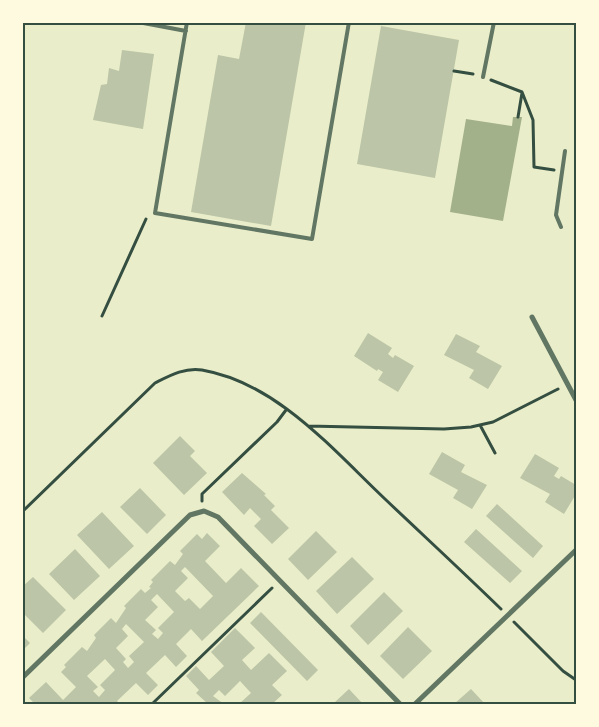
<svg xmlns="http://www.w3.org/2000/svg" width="599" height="727" font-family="Bitter,serif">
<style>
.water{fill:#a3b18a}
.building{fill:#bcc5a7;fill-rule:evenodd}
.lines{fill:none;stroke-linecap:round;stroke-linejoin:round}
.path{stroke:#344e41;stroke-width:3}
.service{stroke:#617663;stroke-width:4}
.minor{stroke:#617663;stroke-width:5}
.neatline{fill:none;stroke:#344e41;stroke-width:2}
</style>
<rect width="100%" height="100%" fill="#e9edc9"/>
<!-- water -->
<path class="water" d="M513 117H522L503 221 450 212 466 119 512 126Z"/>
<!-- building -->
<path class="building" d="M246 22H306L271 226 191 212 218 55 239 59Z
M381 26 459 40 435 178 357 164Z
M122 50 154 54 143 129 93 120 101 85 107 84 109 68 119 71Z
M368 333 392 348 388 354 393 358 395 355 414 366 398 392 378 380 383 372 378 369 377 371 354 356Z
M456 334 480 346 476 352 502 366 488 389 469 378 474 370 444 355Z
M180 436 195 451 190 456 207 473 184 495 153 463Z
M442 452 465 465 461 472 487 485 472 509 453 498 458 490 429 474Z
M535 454 559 468 554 476 559 479 561 476 576 485V494L564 514 545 502 550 494 520 478Z
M242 473 266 494 264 495 275 506 271 510 289 528 272 544 254 526 261 519 250 508 244 515 222 492Z
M140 488 166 515 147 534 120 507Z
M497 504 543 546 533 558 486 516Z
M102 512 134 546 109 569 77 535Z
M476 529 522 571 510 583 464 542Z
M316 531 337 552 308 580 288 559Z
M207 533 220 546 205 561 226 583 241 568 259 586 202 641 191 629 176 644 187 656 176 667 165 655 146 673 158 685 148 695 136 683 117 701 120 704H35L29 698 46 682 63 700 76 687 61 672 66 667 64 665 82 647 87 651 96 638 94 635 111 618 116 623 126 608 124 606 141 589 145 593 151 588 149 587 153 582 151 580 170 561 175 565 183 554 180 551 197 534 202 539ZM185 567 213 596 200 609 189 598 185 601 175 591 188 578 181 571ZM157 594 174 612 158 628 163 633 158 639 152 634 156 630 145 620 158 607 151 600ZM126 624 144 642 129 656 134 662 128 668 123 662 126 659 116 648 128 636 122 629ZM105 659 115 670 100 685 105 690 99 697 93 691 98 687 87 676Z
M75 549 100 576 74 600 49 574Z
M352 557 374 579 337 614 316 591Z
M33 577 66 610 43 633 22 612V587Z
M384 592 403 611 368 645 350 626Z
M261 612 318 670 307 681 250 623Z
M408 627 432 651 403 679 380 656Z
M235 628 255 648 242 660 251 670 269 653 287 671 272 685 282 695 272 704H239L251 693 240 681 225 696 219 690 213 696 224 704H208L196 693 199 690 186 676 196 666 209 680 224 666 211 652Z
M22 635 30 643 22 651Z
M349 689 363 704H332L335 702Z
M471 689 485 704H454Z"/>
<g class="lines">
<!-- path -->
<path class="path" d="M454 71 473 74
M491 80 522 92 533 120 534 167 554 170
M518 117 522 93
M102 316 146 219
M480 425 495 453
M308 426 444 429 471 427 493 422 558 389
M202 501V494L277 422 286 410
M22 512 155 383C169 376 185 367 202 370 277 383 332 449 385 499 424 536 463 572 501 609
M514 622 563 671 576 680
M152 704 272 588"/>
<!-- service -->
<path class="service" d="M138 22 186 31
M187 22 155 213 312 239 349 22
M483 77 494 22
M561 227 556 215 565 151"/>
<!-- minor -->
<path class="minor" d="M532 317 576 400
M22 678 190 515 204 511 218 517 400 704
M415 704 576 550"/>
</g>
<!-- border -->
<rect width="599" height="727" fill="none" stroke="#fefae0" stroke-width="48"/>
<rect x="24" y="24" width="551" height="679" class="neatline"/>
</svg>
